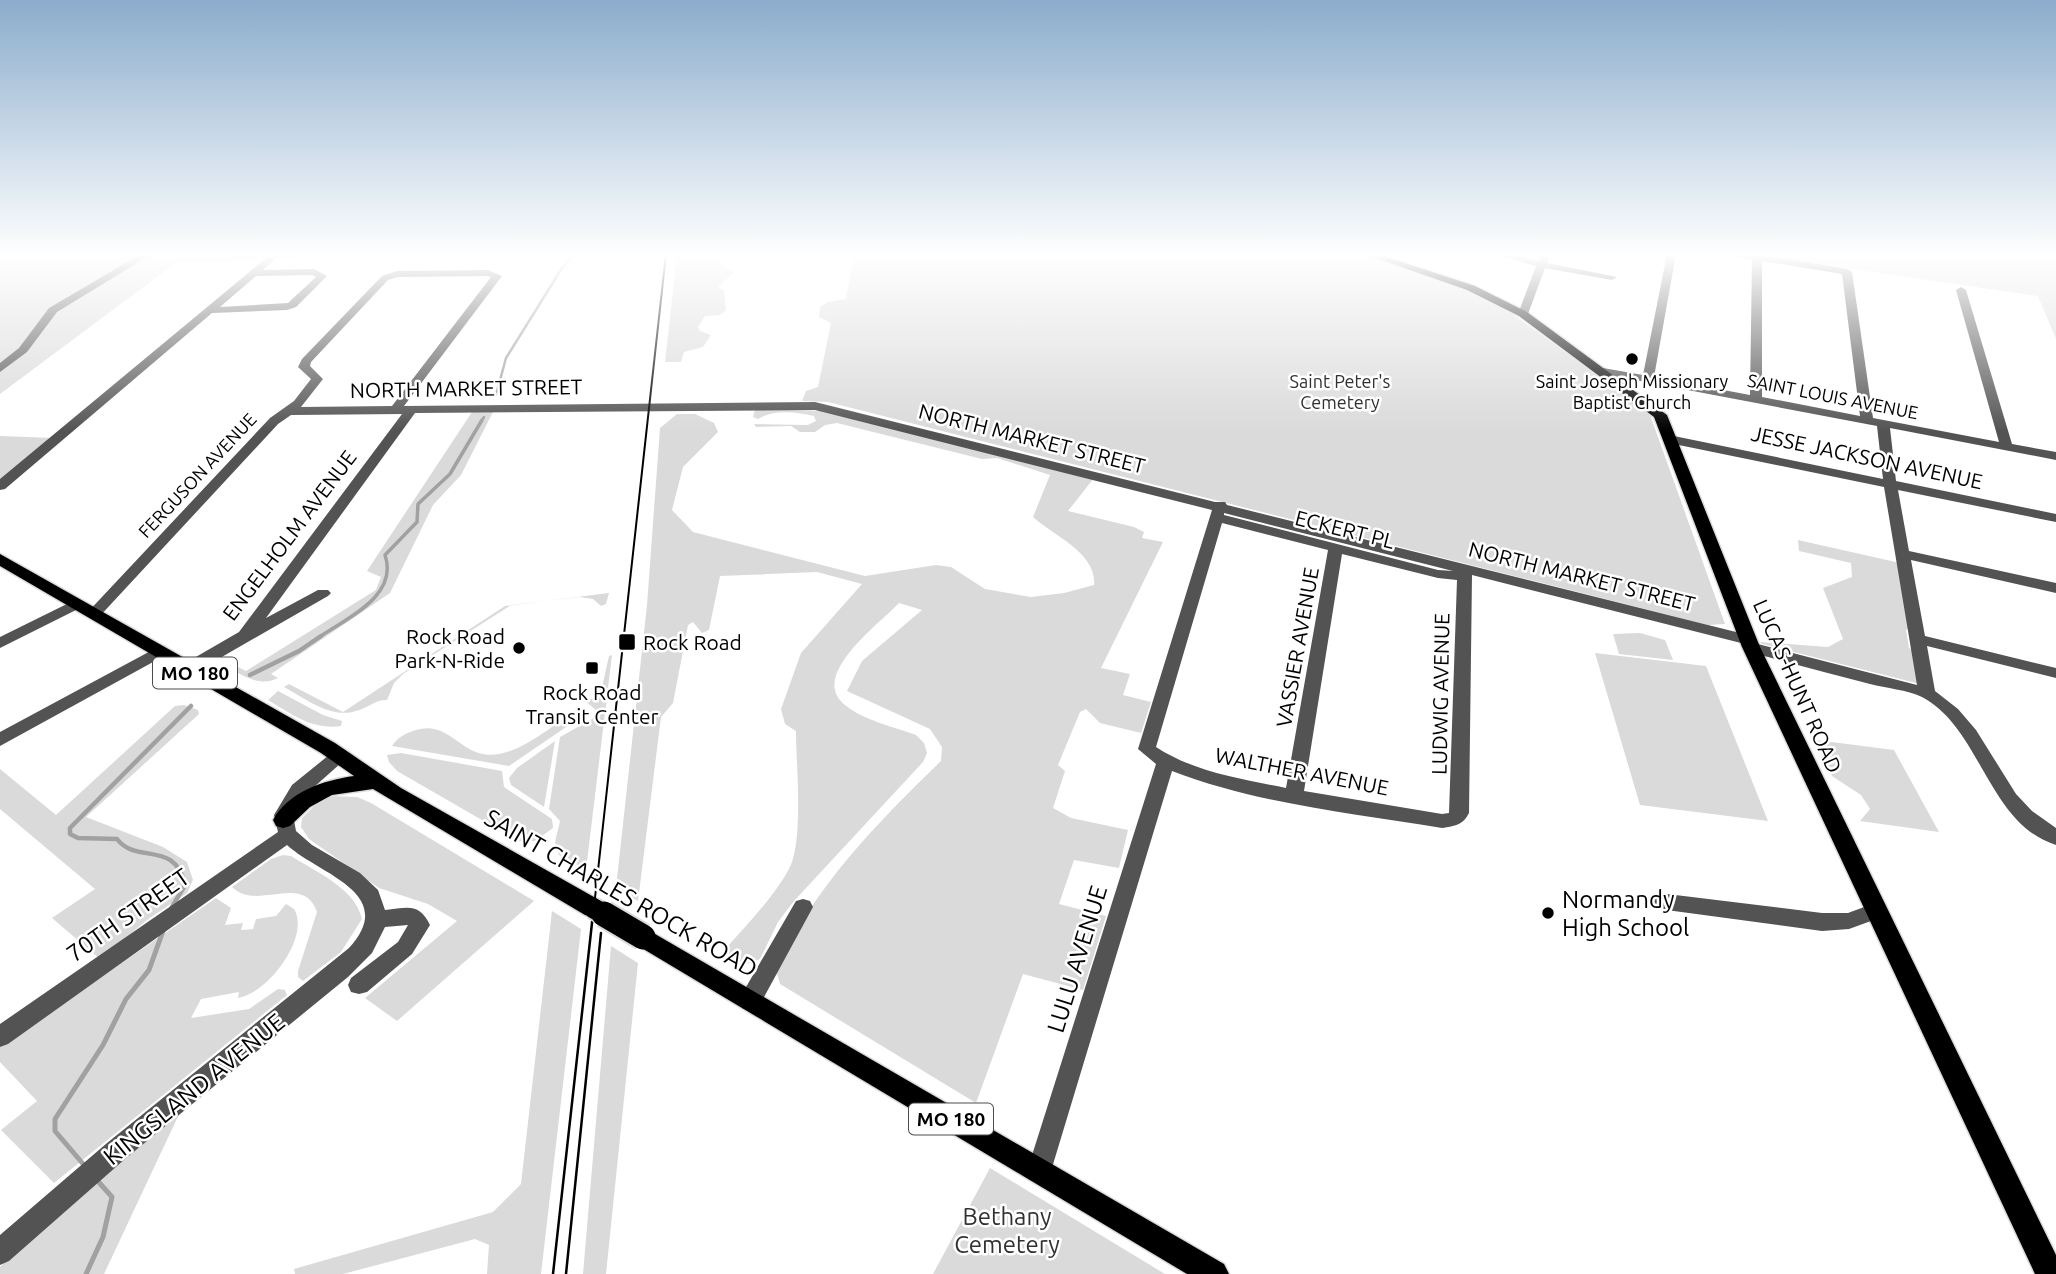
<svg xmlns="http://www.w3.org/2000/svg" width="2056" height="1274" font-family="Ubuntu,sans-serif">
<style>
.green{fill:#dadada}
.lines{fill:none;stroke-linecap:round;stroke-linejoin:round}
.stream-far3{stroke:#a1a1a1;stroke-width:2.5}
.stream-far2{stroke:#a1a1a1;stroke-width:3.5}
.stream-far1{stroke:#a1a1a1;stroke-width:4.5}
.stream{stroke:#a1a1a1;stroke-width:5}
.major-casing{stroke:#dbdbdb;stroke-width:3}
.minor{fill:#535353;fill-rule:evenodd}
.major{fill:#000;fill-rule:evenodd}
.tram-far1{stroke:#000;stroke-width:2}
.tram{stroke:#000;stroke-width:2.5}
.major-bridge-far1-casing{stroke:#dbdbdb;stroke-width:24;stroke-linecap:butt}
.major-bridge-casing{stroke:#dbdbdb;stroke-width:29;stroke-linecap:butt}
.major-bridge-far1{stroke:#000;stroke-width:20}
.major-bridge{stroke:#000;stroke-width:25}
.poi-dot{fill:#000;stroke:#fff;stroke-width:2.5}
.labels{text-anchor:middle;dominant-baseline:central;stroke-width:5;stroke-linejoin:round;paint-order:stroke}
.far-park-label{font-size:18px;fill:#313131;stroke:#fff}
.far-poi-label{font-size:18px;fill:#000;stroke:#fff}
.far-street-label{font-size:18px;fill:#000;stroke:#fff}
.shield{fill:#fff;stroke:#4c4c4c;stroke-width:2}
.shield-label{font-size:19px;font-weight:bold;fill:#000}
.street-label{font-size:21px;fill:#000;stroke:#fff}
.poi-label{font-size:21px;fill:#000;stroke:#fff;text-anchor:end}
.near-street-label{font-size:24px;fill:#000;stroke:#fff}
.near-poi-label{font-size:24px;fill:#000;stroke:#fff;text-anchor:start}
.near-park-label{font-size:24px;fill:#313131;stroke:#fff}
</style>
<rect width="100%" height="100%" fill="#fff"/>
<!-- green -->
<path class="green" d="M0 254H273L264 261 177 262 0 394Z
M281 254H597L274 259Z
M677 254H723L720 264 734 272 718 287 724 290 726 310 720 315 705 316 698 327 700 331 711 335 703 347 684 352 681 362H665Z
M846 254H1359L1473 293 1508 311 1649 412 1725 624 1708 625 828 402 802 401 806 391 818 387 831 323 819 317 820 307 828 302 846 299 854 255Z
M1750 254H2056V339L2038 296Z
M755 409 825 411 1094 478 1068 511 1134 527 1144 532 1142 538 1163 542 1101 668 1130 674 1123 695 1151 702 1141 733 1100 723 1086 709 1080 712 1058 765 1065 771 1053 808 1071 818 1128 830 1119 868 1074 860 1059 904 1106 916 1083 990 1023 974 976 1103 780 984 776 970C814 887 876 824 941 761L942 747 930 729 847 691 862 661 922 610 899 603C878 625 808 676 845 705 863 720 894 727 916 735L924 743 927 753 923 762 794 901 778 922 760 959 744 965 722 953C745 926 772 900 789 869 804 842 796 763 796 731L785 724 781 709 801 653 862 584 817 572 720 576 709 630 702 633 693 622 688 625 673 703 661 717 638 901 616 888 647 605 660 428 677 414H695L714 423 718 432 683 467 672 510 693 532 865 576 936 565 951 567 985 589 1031 597 1064 593 1094 585C1097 553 1054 536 1033 517L1050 475 997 458 982 459 837 423 825 425 815 432H800L791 426 756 427 754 424 808 425 816 421 814 416C796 412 774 409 758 419L753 417Z
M472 412H493L461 475 433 505 390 593 271 674 278 678C261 687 245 677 229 668L234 665 246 671 376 590 381 577 367 571Z
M0 436 53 438 0 483Z
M1798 540 1900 563 1912 625 1906 630 1909 648 1915 651 1920 684 1762 644 1760 642 1828 647 1843 639 1823 588 1852 577 1851 563 1799 551Z
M609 593 606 604 601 606 593 599 580 597 511 605 403 674 394 683 387 700C374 700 368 708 356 711 331 719 306 699 284 687L289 684 343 712 505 606Z
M1640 633 1665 640 1673 660 1619 654 1613 634Z
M1595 653 1706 666 1768 821 1640 805Z
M612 655 586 870 559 855 555 842 560 821 549 809 560 737 601 714 585 701 600 696 609 656Z
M278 691 323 715 342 721 341 726C312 730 293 715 268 700Z
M184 705 198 710 199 714 86 817 163 847 187 862 193 880 187 893 147 920 100 959 52 918 95 889 0 809V769L56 815 175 706Z
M579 708 588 712 509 766 392 746C397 738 404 734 413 731 445 719 457 749 483 754 514 761 555 723 579 708Z
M1816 740 1894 750 1939 832 1860 821 1870 809 1861 795 1832 776Z
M555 741 544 807 511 785 509 778 517 768Z
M401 753 502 771 504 787 552 819 553 828 535 841H518L397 771 389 762 387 755Z
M330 796 357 797 371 803 534 901 397 1021 365 998 457 921 428 904 379 888 309 839 301 827 302 818 320 800Z
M283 855 291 856C316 872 355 888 362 919L341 952 303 981 298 977V971L317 912C303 872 257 912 232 887L271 859Z
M216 898 231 908 225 925 243 923 241 930 253 929 256 919 276 916 286 904 294 909C311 937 267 994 238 998L239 992 201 999 191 1018 249 1009 278 989 285 990 287 995 54 1183 1 1130 37 1101 0 1062V1047Z
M552 911 581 929 541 1274H487L489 1245 475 1239 343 1274H295L294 1269 493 1212 521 1184Z
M611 946 638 963 606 1274H583Z
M181 1110 104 1274H0V1267L22 1243Z
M990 1168 1165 1274H933Z"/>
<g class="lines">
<!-- stream-far3 -->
<path class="stream-far3" d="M496 395 506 358 562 268 572 257 584 254
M481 422 484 417"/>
<!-- stream-far2 -->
<path class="stream-far2" d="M318 638C347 618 399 596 385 555L417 522 418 504 450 474 482 420"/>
<!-- stream-far1 -->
<path class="stream-far1" d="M250 675 299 651 321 636
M172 907 185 885C175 839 137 865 117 839L78 838 70 834V828L191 706"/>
<!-- stream -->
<path class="stream" d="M84 1165 55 1131V1119L103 1045 126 999 149 970 163 931
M86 1274 103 1237 112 1197 96 1179"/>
<defs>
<path id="major" d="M1364 254H1378L1475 286 1527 312 1667 415 1760 647 2056 1255V1274H2035L1742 647 1654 417 1519 316 1467 290Z
M0 554 335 743 401 788 601 901 604 908 601 915 593 917 585 915 373 789 332 795 310 807 290 826 283 828 276 826 273 820C288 792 324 780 354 776L321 753 0 566Z
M643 927 1224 1264 1229 1274H1187L635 944 632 937 635 930Z"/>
</defs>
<!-- major casing -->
<use href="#major" class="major-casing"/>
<!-- minor -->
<path class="minor" d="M141 254H152L57 312 27 352 0 372V363L19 348 49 308Z
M271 254H281L263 270 314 269 327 276 296 307 287 310 212 313 5 489 0 490V479ZM312 275 316 277 288 303 220 307 256 276Z
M1499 254H1512L1539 261 1542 254H1550L1547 263 1617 277 1612 280 1545 268 1528 314 1523 317 1518 314 1536 266 1500 256Z
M1667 254H1676L1654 377 1750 395 1752 260 1732 256 1731 254H1757L1847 269 1852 272 1873 418 1999 442 1956 290 1961 287 1966 290 2012 444 2056 452V460L1890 428 1896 481 2056 514V522L1898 490 1909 551 2056 583V593L1911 560 1925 636 2056 668V678L1927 646 1935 691 1958 709 1976 730 2016 794 2032 811 2056 828V845C1988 824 1981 728 1922 697 1907 690 1886 688 1870 684 1828 673 1787 662 1745 651L1743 647 1745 644 1472 575 1469 813C1463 825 1455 826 1442 828 1352 813 1258 804 1172 771L1051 1171 1048 1180 1039 1183 1030 1180 1027 1171 1156 764 1138 749 1212 510 815 410 415 413 266 618 318 590H328L331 593 328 596 194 673H182L180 669 182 665 239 632 402 414 291 415 278 424 99 617H89L86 614 270 418 294 401 311 379 298 367 302 359 382 276 397 271 488 270 502 276 404 406 815 402 1215 502H1225L1227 505 1748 635 1754 636V643L1917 685 1884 487 1669 443 1663 439 1669 435 1883 479 1877 426 1603 374 1597 371 1603 368 1643 375ZM1762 261 1842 274 1860 416 1762 397ZM487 276 491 277 392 406 301 407 323 379 310 366 311 362 388 280 398 277ZM1224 513 1453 571 1438 570 1224 515ZM1222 523 1328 550 1286 788C1242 779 1194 772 1156 747ZM1342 554 1438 578 1457 580 1449 813 1442 814 1304 791Z
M77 599 82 601 85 604 82 607 0 648V637Z
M158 647 164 648 166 652 164 656 0 746V732Z
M340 750 346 751 349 756 305 795 293 815 296 831 312 845 360 873 378 890 385 910C407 908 419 902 430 925L412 954 367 992 359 994 351 992 348 985 351 978 398 942 408 925 385 927 372 953 348 977 125 1159 9 1261 0 1265V1235L107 1143 349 948C399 893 320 875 287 845L8 1044 0 1047V1024L278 832 274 815 292 785 334 751Z
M1659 893 1822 913H1848L1875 903 1882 905 1885 911 1882 917 1849 929 1822 931 1659 909 1652 907 1649 901 1652 895Z
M803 899 810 901 813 907 758 1008 750 1011 742 1008 739 1001 742 994 796 901Z"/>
<!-- major -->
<use href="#major" class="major"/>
<!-- tram-far1 -->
<path class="tram-far1" d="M593 916 666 254"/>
<!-- tram -->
<path class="tram" d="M553 1274 593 914
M566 1274 601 933"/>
<defs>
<path id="major-bridge-far1" d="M593 908 607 916"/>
<path id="major-bridge" d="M604 914 643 937"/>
</defs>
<!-- major-bridge-far1 casing -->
<use href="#major-bridge-far1" class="major-bridge-far1-casing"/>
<!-- major-bridge casing -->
<use href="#major-bridge" class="major-bridge-casing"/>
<!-- major-bridge-far1 -->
<use href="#major-bridge-far1" class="major-bridge-far1"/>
<!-- major-bridge -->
<use href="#major-bridge" class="major-bridge"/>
</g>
<!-- sky -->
<linearGradient id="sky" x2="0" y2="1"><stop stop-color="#8baccc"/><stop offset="0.59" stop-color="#fff"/><stop offset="1" stop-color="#fff" stop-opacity="0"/></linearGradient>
<rect width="2056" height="432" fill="url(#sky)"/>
<!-- markers -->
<g class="poi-dot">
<circle cx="1632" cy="359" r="7"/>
<rect x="618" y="633" width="18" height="18" rx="3.5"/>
<circle cx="519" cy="648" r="7"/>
<rect x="585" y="661" width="14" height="14" rx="3.5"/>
<circle cx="1548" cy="913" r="7"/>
</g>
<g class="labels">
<!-- far-park labels -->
<g class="far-park-label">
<text x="1340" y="381">Saint Peter's<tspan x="1340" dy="21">Cemetery</tspan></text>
</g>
<!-- far-poi labels -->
<g class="far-poi-label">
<text x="1632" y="381">Saint Joseph Missionary<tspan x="1632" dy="21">Baptist Church</tspan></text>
</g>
<!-- far-street labels -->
<g class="far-street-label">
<text transform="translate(1833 396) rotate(11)">SAINT LOUIS AVENUE</text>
<text transform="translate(197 475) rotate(-47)">FERGUSON AVENUE</text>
</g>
<!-- shield labels -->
<g class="shield">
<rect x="153" y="657.5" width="84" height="31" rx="5"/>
<rect x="909" y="1103.5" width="84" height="31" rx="5"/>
</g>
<g class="shield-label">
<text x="195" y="673">MO 180</text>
<text x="951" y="1119">MO 180</text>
</g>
<!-- street labels -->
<g class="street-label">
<text transform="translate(466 388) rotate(-1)">NORTH MARKET STREET</text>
<text transform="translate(1032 438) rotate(14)">NORTH MARKET STREET</text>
<text transform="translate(1867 457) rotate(12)">JESSE JACKSON AVENUE</text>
<text transform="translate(1345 529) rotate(14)">ECKERT PL</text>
<text transform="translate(289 535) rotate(-53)">ENGELHOLM AVENUE</text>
<text transform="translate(1582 576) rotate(14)">NORTH MARKET STREET</text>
<text transform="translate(1297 647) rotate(-80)">VASSIER AVENUE</text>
<text transform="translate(1798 686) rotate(66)">LUCAS-HUNT ROAD</text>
<text transform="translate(1440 694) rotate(-89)">LUDWIG AVENUE</text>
<text transform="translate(1302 771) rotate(11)">WALTHER AVENUE</text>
</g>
<!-- poi labels -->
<g class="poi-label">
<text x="505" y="636">Rock Road<tspan x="505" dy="24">Park-N-Ride</tspan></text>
<text x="643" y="642" text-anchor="start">Rock Road</text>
<text x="592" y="692" text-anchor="middle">Rock Road<tspan x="592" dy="24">Transit Center</tspan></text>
</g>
<!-- near-street labels -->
<g class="near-street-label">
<text transform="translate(621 893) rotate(30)">SAINT CHARLES ROCK ROAD</text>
<text transform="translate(128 915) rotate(-35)">70TH STREET</text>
<text transform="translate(1077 959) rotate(-73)">LULU AVENUE</text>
<text transform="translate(194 1089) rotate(-39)">KINGSLAND AVENUE</text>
</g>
<!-- near-poi labels -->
<g class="near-poi-label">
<text x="1562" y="899">Normandy<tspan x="1562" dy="28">High School</tspan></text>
</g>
<!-- near-park labels -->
<g class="near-park-label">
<text x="1007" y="1216">Bethany<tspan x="1007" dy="28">Cemetery</tspan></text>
</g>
</g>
</svg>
